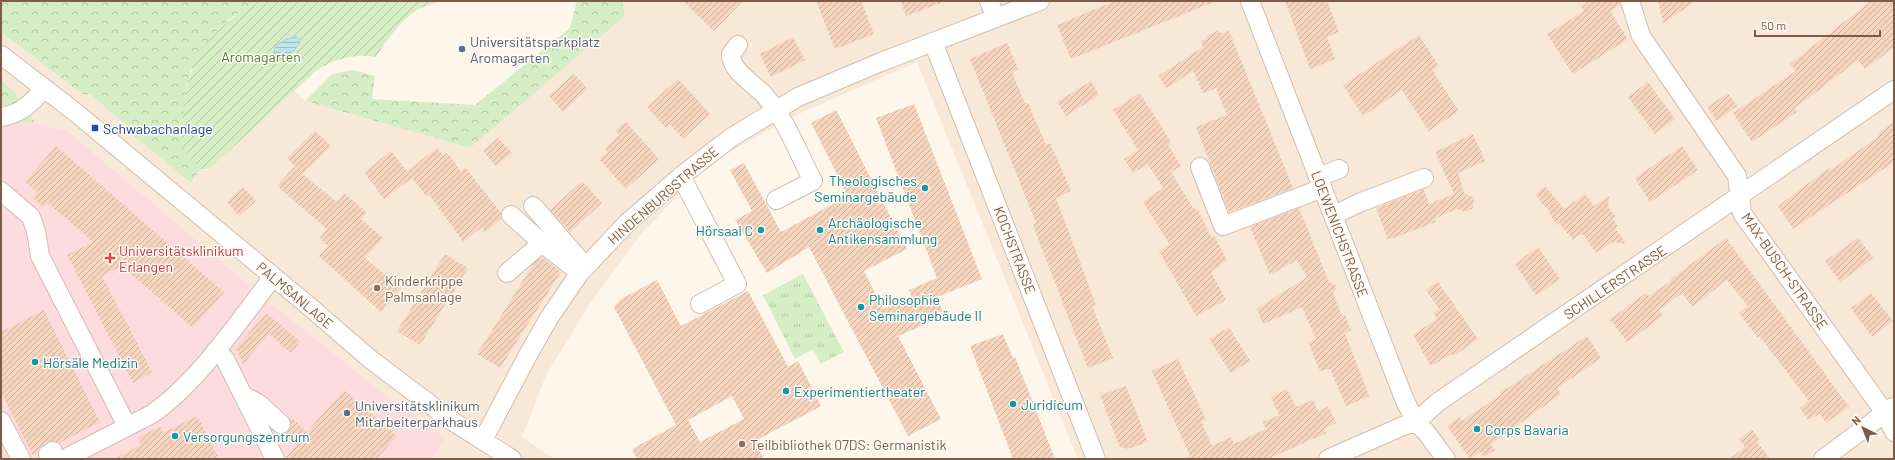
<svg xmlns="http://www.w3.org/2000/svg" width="1895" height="460" font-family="Barlow,sans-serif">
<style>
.residential{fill:#f7e8d7}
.medical{fill:#fddce0}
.grass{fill:url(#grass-tufts)}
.forest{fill:url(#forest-crowns)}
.garden{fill:url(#garden-furrows)}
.water{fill:url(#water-rules);stroke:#a1d4dd}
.building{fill:url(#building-hatch);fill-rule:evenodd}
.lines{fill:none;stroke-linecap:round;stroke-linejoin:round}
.minor-casing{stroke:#d3bdad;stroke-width:20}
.minor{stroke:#fff;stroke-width:18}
.service-dot{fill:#5c6f8a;stroke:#fffaf2;stroke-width:1.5}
.transit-dot{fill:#1a4fb4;stroke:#fffaf2;stroke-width:1.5}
.culture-dot{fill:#0f9aa8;stroke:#fffaf2;stroke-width:1.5}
.health-dot{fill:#e0444e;stroke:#fffaf2;stroke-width:1.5}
.education-dot{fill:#8d6e63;stroke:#fffaf2;stroke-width:1.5}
.labels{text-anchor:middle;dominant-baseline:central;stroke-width:3;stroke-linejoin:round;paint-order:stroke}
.service-label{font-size:14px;fill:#4e5e75;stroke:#fffaf2;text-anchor:start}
.park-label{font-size:14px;fill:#507d3d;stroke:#fffaf2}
.transit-label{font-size:14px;fill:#164399;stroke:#fffaf2;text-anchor:start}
.culture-label{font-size:14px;fill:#0d838f;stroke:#fffaf2;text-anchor:start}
.street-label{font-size:14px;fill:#7c5b49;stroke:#fffaf2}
.health-label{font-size:14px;fill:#be3a42;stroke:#fffaf2;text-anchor:start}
.education-label{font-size:14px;fill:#785e54;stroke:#fffaf2;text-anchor:start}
</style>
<defs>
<pattern id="grass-tufts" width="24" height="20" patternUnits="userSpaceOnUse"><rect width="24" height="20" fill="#d6eec6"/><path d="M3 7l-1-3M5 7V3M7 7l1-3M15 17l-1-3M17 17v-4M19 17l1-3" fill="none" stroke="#b3c4a3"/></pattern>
<pattern id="forest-crowns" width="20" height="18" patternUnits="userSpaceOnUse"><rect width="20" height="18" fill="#d6eec6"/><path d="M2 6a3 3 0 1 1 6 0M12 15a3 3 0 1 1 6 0" fill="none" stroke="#b3c4a3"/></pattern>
<pattern id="garden-furrows" width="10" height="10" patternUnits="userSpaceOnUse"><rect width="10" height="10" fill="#d6eec6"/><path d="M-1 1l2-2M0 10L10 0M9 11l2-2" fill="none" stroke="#b3c4a3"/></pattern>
<pattern id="water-rules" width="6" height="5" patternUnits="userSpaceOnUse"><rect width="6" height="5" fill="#bbe4eb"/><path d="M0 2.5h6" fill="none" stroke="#9dbcc0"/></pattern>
<pattern id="building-hatch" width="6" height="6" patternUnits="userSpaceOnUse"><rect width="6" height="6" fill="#f6d5bf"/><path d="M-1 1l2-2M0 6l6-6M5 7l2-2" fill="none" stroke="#ccb09d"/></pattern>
</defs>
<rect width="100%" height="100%" fill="#fef6ea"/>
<!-- residential -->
<path class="residential" d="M622 1H1894V459H1078L917 62 796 115 708 164 640 235 591 302 546 375 522 437 554 459H431L447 439 396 403 260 294 69 132 35 122 15 93 1 80V32L82 94 91 95 126 125 129 132 191 183 200 169H209L294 91 305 101 470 148 625 16Z"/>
<!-- medical -->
<path class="medical" d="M35 122 69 132 260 294 396 403 447 439 431 459H1V126Z"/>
<!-- grass -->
<path class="grass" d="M803 274 844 352 821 364 813 349 795 359 763 295Z"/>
<!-- forest -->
<path class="forest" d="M1 1H258L228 20 191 70 187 85 184 105 185 148 200 169 191 183 129 132 126 125 91 95 82 94 1 32Z
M577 1H622L625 16 470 148 305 101 332 74 354 70 375 76 372 99 475 105 570 28Z
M1 80 15 93 35 122 1 126Z"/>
<!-- garden -->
<path class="garden" d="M258 1H440C433 4 424 6 417 10 400 21 387 40 376 57 354 53 337 59 318 69L209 169H200C195 163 189 156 185 149 180 139 182 124 183 113 189 53 209 32 258 1Z"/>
<!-- water -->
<path class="water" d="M296 37 299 39 300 43 293 52 279 59 273 56 276 45 287 39Z"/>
<!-- building -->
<path class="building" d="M683 1H743L714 31Z
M816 1H861L874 34 835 49Z
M901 1H941V3L906 16Z
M1115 1H1214V2L1071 59 1057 25Z
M1285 1H1327L1339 32 1327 37 1335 59 1310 69Z
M1589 1H1620V5L1610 11 1628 39 1573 74 1547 34 1584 11 1581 6Z
M1658 1H1696L1663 23Z
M1871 1H1894V47L1865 69 1858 60 1795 108 1797 112 1752 142 1733 113 1796 71 1790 64Z
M1219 30 1221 34 1229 31 1293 188 1229 212 1196 127 1227 115 1216 88 1203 93 1193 71 1166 88 1159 76 1203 47 1201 41 1207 38 1206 36Z
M1419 35 1439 66 1432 70 1459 111 1429 131 1402 90 1363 116 1343 85Z
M793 37 805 60 771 77 760 54Z
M1007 43 1018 69 1012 72 1025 104 1028 103 1046 145 1050 143 1071 191 1056 198 1096 305 1092 306 1113 358 1088 368 1040 244 1033 224 1036 223 970 59Z
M574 74 588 89 563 112 549 96Z
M678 79 710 114 683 139 670 124 666 128 647 107Z
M1091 81 1099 95 1066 116 1057 102Z
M1648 82 1675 119 1655 134 1628 97Z
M1140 93 1171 142 1168 145 1181 166 1171 172 1193 208 1198 210 1211 237 1214 236 1227 260 1211 272 1226 300 1196 316 1159 251 1170 245 1143 202 1163 188 1148 164 1133 173 1124 159 1138 150 1113 110Z
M1728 93 1737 106 1717 121 1707 107Z
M914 104 982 279 937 297 943 311 929 317 931 322 898 336 941 419 908 436 809 247 767 273 735 220 752 211 730 170 744 163 781 232 848 196 811 123 836 110 907 249 864 271 883 309 912 297 909 290 937 278 876 118Z
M626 122 659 159 626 189 599 159 608 152 605 148 619 135 615 131Z
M1894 122V162L1793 229 1778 206 1829 168 1830 171 1879 136 1877 134Z
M315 131 331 146 302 174 287 158Z
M1473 134 1485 161 1458 173 1464 193 1472 197 1474 201 1473 208 1466 212 1457 209 1434 219 1436 222 1388 240 1376 208 1424 189 1429 204 1454 194 1435 152Z
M498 138 512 153 496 166 483 151Z
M56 146 224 292 193 328 122 266 102 276 152 372 133 383 67 255 93 242 48 203 43 207 33 198 37 192 25 182Z
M1682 146 1698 170 1650 202 1635 178Z
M437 148 443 155 447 153 461 171 465 167 501 213V219L485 232 482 227 463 242 429 194 426 196 407 171Z
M391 151 412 178 384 199 364 172Z
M294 167 337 202 344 193 367 213 361 219 383 238 365 258 401 288 381 312 319 256 328 246 320 238 327 229 277 186Z
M582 181 602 203 570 232 550 210Z
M1545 186 1564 209 1585 194 1594 206 1609 196 1608 207 1616 217 1613 219 1618 226 1615 228 1626 244 1612 242 1596 253 1584 235 1580 234 1573 240 1559 223 1557 225 1549 213 1550 212 1535 195Z
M243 187 256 201 239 216 227 202Z
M1299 208 1329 282 1337 287 1333 293 1342 316 1345 315 1351 330 1345 333 1369 396 1346 406 1330 369 1320 371 1308 342 1316 339 1302 307 1263 324 1257 309 1307 277 1297 260 1270 275 1250 227Z
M1726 238 1849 407 1826 423 1820 414 1808 420 1800 408 1809 401 1760 337 1758 338 1739 313 1748 306 1727 280 1692 307 1682 293 1659 310 1663 316 1627 342 1610 319 1646 293 1649 296 1672 280 1671 279Z
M1858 238 1873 258 1840 282 1825 261Z
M1538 247 1560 279 1536 295 1515 264Z
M445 254 468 268 420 345 397 331Z
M542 257 561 272 500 368 477 354 534 263Z
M657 280 681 326 748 291 788 367 798 361 821 406 755 441 764 459H637L632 449 676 425 614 307 621 299ZM732 396 744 419 700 442 688 420Z
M1438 282 1478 339 1455 355 1452 354 1431 366 1413 335 1437 319 1433 313 1439 309 1426 290Z
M1871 293 1893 321 1872 337 1851 308Z
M44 310 100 422 59 443 53 441 48 442 42 445 38 454 33 456 1 393V332Z
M266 313 300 341 291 353 269 334 243 364 236 348Z
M1229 327 1250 361 1231 373 1209 339Z
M1003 334 1013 358 1015 357 1055 459H1013L970 346Z
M1587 336 1601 358 1557 388 1561 394 1491 444 1495 450 1484 457 1480 452 1470 459 1447 426 1460 417 1462 421 1501 395 1500 393Z
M1178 359 1206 420 1201 421 1212 446 1231 437 1234 444 1266 429 1263 422 1279 415 1271 397 1287 389 1296 407 1313 400 1318 411 1328 406 1336 423 1324 429 1326 433 1268 459H1183L1190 456 1152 371Z
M1126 386 1148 442 1127 449 1119 446 1100 395Z
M344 390 397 436 376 459H285L296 445 283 434 289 431 291 426 290 420 292 418 307 432Z
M197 416 219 459H114L141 445 138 438 160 426 163 433Z
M1752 429 1760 440 1757 442 1770 459H1729L1745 447 1739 439Z"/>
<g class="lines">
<defs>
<path id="minor" d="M989 1 996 18
M1250 1 1405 401 1416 422 1426 432 1446 459
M1630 1 1641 36 1737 176 1742 213 1885 413 1894 432
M933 42 1096 459
M738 45 731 54C731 72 754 83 765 96 786 119 798 153 813 181L776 200
M1 55 75 112 310 307 370 359 452 421 512 459
M1 117C21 114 32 103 44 88
M1200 167 1223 226 1323 188
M681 176 737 284 700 304
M1318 177 1339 169
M1 191 31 217 36 231 40 256 127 426
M533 206 585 266
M511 215 542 243
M1334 215 1359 203 1424 178
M507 273 542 243 580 273
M216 350 225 359 275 459
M244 396 258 403 281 424
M1 421 21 459
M483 440 528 355 549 318 579 274 627 223 681 176 732 137 798 97 881 62 1040 1
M48 454 53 451
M68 457 152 414C199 381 238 322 273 277
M1328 459 1403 426 1416 422 1438 402 1894 90
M1823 459 1893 407"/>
</defs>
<!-- minor casing -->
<use href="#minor" class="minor-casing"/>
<!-- minor -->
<use href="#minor" class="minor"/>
</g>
<!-- markers -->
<g class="service-dot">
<circle cx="462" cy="49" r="4"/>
<circle cx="347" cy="413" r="4"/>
</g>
<rect class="transit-dot" x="91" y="124" width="8" height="8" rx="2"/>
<g class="culture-dot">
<circle cx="925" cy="188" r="4"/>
<circle cx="761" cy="230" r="4"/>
<circle cx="820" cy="230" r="4"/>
<circle cx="861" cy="307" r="4"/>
<circle cx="35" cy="362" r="4"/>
<circle cx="786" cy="391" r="4"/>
<circle cx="1013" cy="404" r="4"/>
<circle cx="1477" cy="429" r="4"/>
<circle cx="175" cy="436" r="4"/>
</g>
<path class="health-dot" d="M108 252h4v4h4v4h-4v4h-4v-4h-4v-4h4z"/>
<g class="education-dot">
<circle cx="377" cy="288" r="4"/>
<circle cx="742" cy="444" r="4"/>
</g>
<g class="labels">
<!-- service labels -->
<g class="service-label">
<text x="470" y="41">Universitätsparkplatz<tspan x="470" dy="16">Aromagarten</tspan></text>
<text x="355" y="405">Universitätsklinikum<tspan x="355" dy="16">Mitarbeiterparkhaus</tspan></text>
</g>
<!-- park labels -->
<g class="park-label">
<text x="261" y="56">Aromagarten</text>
</g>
<!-- transit labels -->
<g class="transit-label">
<text x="103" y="128">Schwabachanlage</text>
</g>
<!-- culture labels -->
<g class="culture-label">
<text x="917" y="180" text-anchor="end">Theologisches<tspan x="917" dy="16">Seminargebäude</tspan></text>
<text x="828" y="222">Archäologische<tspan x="828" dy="16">Antikensammlung</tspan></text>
<text x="753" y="230" text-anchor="end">Hörsaal C</text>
<text x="869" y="299">Philosophie<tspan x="869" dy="16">Seminargebäude II</tspan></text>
<text x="43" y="362">Hörsäle Medizin</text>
<text x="794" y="391">Experimentiertheater</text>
<text x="1021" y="404">Juridicum</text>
<text x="1485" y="429">Corps Bavaria</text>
<text x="183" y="436">Versorgungszentrum</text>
</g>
<!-- street labels -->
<g class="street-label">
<text transform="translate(663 195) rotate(-41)">HINDENBURGSTRASSE</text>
<text transform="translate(1340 234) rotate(69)">LOEWENICHSTRASSE</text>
<text transform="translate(1015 250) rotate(69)">KOCHSTRASSE</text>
<text transform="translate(1785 271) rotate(55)">MAX-BUSCH-STRASSE</text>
<text transform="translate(1615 282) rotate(-34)">SCHILLERSTRASSE</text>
<text transform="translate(295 295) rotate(40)">PALMSANLAGE</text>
</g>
<!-- health labels -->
<g class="health-label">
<text x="119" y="250">Universitätsklinikum<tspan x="119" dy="16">Erlangen</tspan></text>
</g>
<!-- education labels -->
<g class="education-label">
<text x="385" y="280">Kinderkrippe<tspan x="385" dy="16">Palmsanlage</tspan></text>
<text x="750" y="444">Teilbibliothek 07DS: Germanistik</text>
</g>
</g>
<!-- border -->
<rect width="1895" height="460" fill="none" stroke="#7c5b49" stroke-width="4"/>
<!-- north arrow -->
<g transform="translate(1863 428) rotate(317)" stroke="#fffaf2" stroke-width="3" paint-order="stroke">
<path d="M0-3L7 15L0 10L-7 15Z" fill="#7c5b49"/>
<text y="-6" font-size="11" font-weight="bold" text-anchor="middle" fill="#7c5b49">N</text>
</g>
<!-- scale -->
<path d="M1755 30v6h125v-6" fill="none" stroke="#7c5b49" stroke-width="2"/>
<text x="1761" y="30" font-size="12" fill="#7c5b49" stroke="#fffaf2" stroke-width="3" paint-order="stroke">50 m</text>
</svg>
